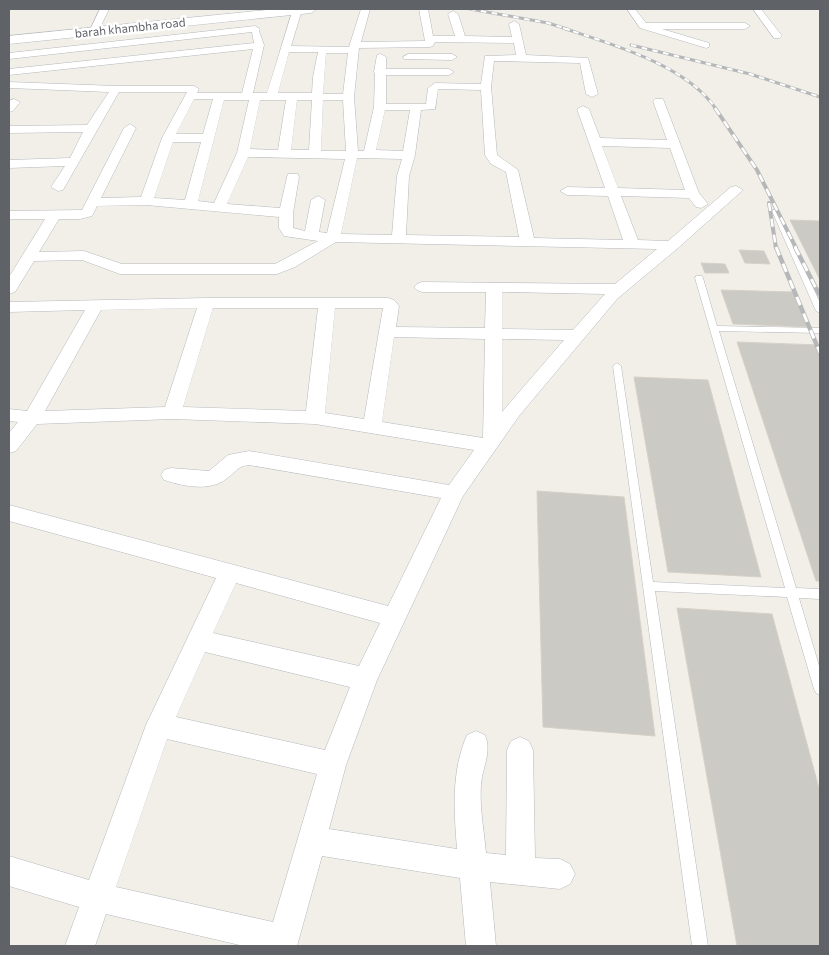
<svg xmlns="http://www.w3.org/2000/svg" width="829" height="955" font-family="Commissioner,sans-serif">
<style>
.building{fill:#cccac5;stroke:#d6d1c6}
.lines{fill:none;stroke-linecap:round;stroke-linejoin:round}
.lane-casing{stroke:#b5b8bc;stroke-width:1}
.street-casing{stroke:#b5b8bc;stroke-width:1}
.secondary-casing{stroke:#b6babf;stroke-width:1}
.lane{fill:#fff;fill-rule:evenodd}
.street{fill:#fff;fill-rule:evenodd}
.secondary{fill:#fff;fill-rule:evenodd}
.rail-far2-casing{stroke:#b6b7b8;stroke-width:3}
.rail-far1-casing{stroke:#b6b7b8;stroke-width:4}
.rail-casing{stroke:#b6b7b8;stroke-width:4.5}
.rail-far2{stroke:#fff;stroke-width:2;stroke-dasharray:5.5;stroke-linecap:butt}
.rail-far1{stroke:#fff;stroke-width:2.5;stroke-dasharray:8;stroke-linecap:butt}
.rail{stroke:#fff;stroke-width:3;stroke-dasharray:9;stroke-linecap:butt}
.labels{text-anchor:middle;dominant-baseline:central;stroke-width:5;stroke-linejoin:round;paint-order:stroke}
.far-street-label{font-size:12px;fill:#5f6368;stroke:#fff}
</style>
<rect width="100%" height="100%" fill="#f1efe8"/>
<!-- building -->
<path class="building" d="M790 220 820 221V280Z
M739 250 764 251 770 264 745 263Z
M701 263 725 264 729 273H705Z
M721 290 795 292 810 327 733 324Z
M737 342 820 345V581H816Z
M634 377 708 380 761 577 668 572Z
M537 491 624 497 655 736 543 727Z
M677 608 772 614 820 792V946H737Z"/>
<g class="lines">
<defs>
<path id="lane" d="M775 209 778 211 820 303V313L816 311 772 211Z
M696 276H702L703 278 717 326 820 328V333L719 331 796 588 820 589V599L799 598 820 669V695L816 693 814 689 787 597 655 591 708 946H692L613 366 617 363 621 366 653 582 785 588 695 278Z"/>
<path id="street" d="M100 9H109L98 32H92L90 30Z
M293 9 302 10 291 46 349 47 361 9H370L361 42 425 41 419 9H428L433 36H455L448 14 453 11 458 14 465 36 512 37 509 24 514 21 519 24 526 55 588 58 598 94 592 97 586 94 580 63 494 61 491 87 497 155 518 170 534 238 623 240 608 196 567 195 560 191 567 187 605 188 577 109 583 106 589 109 600 138 667 140 653 101 655 99H663L699 193 708 204 701 208 696 207 689 198 621 196 638 240 668 241 731 187 736 186 743 190 678 248 617 299 519 416 463 496 377 680 346 765 329 829 457 849C454 810 451 772 467 735L476 731 485 735C491 749 485 763 482 777 478 801 484 829 486 853L506 855 507 750 511 741 520 737 529 741 533 750 535 858 560 859 570 864 575 874 570 884 560 889 490 882 496 946H466L460 878 322 856 297 946H244L106 914 95 946H65L79 907 9 886V856L89 880 146 725 216 578 9 521V505L388 606 441 498 249 465C237 466 235 473 226 479 210 492 182 486 164 480L161 475 164 470 171 468 209 471 228 455 249 451 449 485 474 450 315 424 172 419 37 424 16 451 9 453V433L18 422 9 421V409L27 411 85 310 9 312V302L207 298H388L394 300 399 306 396 327 485 328 486 292H422L417 290 414 287 417 284 422 282 615 284 657 249 336 242 295 267 277 274H120L82 260 34 261 15 292 9 294V277L45 219H9V211L82 210 124 128 130 124 136 128 101 198 141 197 162 138 187 92H119L63 190 58 191 51 187 65 166 9 168V160L70 158 83 132 9 133V126L87 125 109 92 9 88V82L116 86H194L199 89 197 93H242L253 49 9 75V69L254 43 252 32 9 59V53L255 26 260 29 259 31 264 45 253 93H267ZM435 42 514 43 516 55 485 56 481 84 435 83 428 88 426 104H386V75H449L454 72 449 69H386V57L381 54 377 55 374 72 375 74 374 107 364 151H358L354 97 359 48 430 47 433 46ZM289 52H318L313 77 312 93H278ZM326 53H348L343 94H323ZM438 89 481 90 485 155 491 164 506 172 519 237 406 235 409 176 415 155 421 110 435 109ZM194 99H213L203 134H176ZM224 100H249L237 153 214 203 198 201ZM260 100H286L278 150 250 149ZM297 100H312L309 150H291ZM323 100H343L346 151H321ZM385 110H410L403 151 376 150ZM173 142H201L185 200 154 198ZM602 146 670 148 685 190 618 188ZM248 157 345 159 327 233 319 232 325 200 318 196 311 200 305 231 293 228V213L299 177 298 174H288L287 177 280 208 227 204ZM357 158 402 159 397 176 392 235 341 234ZM146 205 279 217V228L284 236 318 241 275 264H122L84 251 39 252 59 219H80L92 216 97 206ZM502 292 605 294 573 330 502 329ZM197 308 165 407 45 411 101 310ZM213 308H318L306 411 183 407ZM335 308H383L364 419 325 413ZM394 337 485 339 483 438 382 422ZM502 339 564 340 502 412ZM236 583 380 623 359 666 213 633ZM205 652 350 687 325 750 176 717ZM167 739 317 774 273 922 116 887Z
M627 9H635L646 23H745L750 26 745 29H662L709 43V47L706 48 640 28Z
M753 9H761L782 36 780 38H774Z
M408 54H452L457 57 452 60 404 59 403 57Z
M14 99 20 102 13 111 9 112V101Z"/>
<path id="secondary" d="M277 9H317L311 13 9 44V36Z"/>
</defs>
<!-- lane casing -->
<use href="#lane" class="lane-casing"/>
<!-- street casing -->
<use href="#street" class="street-casing"/>
<!-- secondary casing -->
<use href="#secondary" class="secondary-casing"/>
<!-- lane -->
<use href="#lane" class="lane"/>
<!-- street -->
<use href="#street" class="street"/>
<!-- secondary -->
<use href="#secondary" class="secondary"/>
<defs>
<path id="rail-far2" d="M470 9 548 23 570 30
M563 28C611 44 687 65 716 109
M631 45 750 74 820 97"/>
<path id="rail-far1" d="M715 108 757 170 796 248
M769 203 776 248"/>
<path id="rail" d="M776 247 820 353
M795 247 820 296"/>
</defs>
<!-- rail-far2 casing -->
<use href="#rail-far2" class="rail-far2-casing"/>
<!-- rail-far1 casing -->
<use href="#rail-far1" class="rail-far1-casing"/>
<!-- rail casing -->
<use href="#rail" class="rail-casing"/>
<!-- rail-far2 -->
<use href="#rail-far2" class="rail-far2"/>
<!-- rail-far1 -->
<use href="#rail-far1" class="rail-far1"/>
<!-- rail -->
<use href="#rail" class="rail"/>
</g>
<g class="labels">
<!-- far-street labels -->
<g class="far-street-label">
<text transform="translate(130 27) rotate(-6)">barah khambha road</text>
</g>
</g>
<!-- border -->
<rect width="829" height="955" fill="none" stroke="#5f6368" stroke-width="20"/>
</svg>
